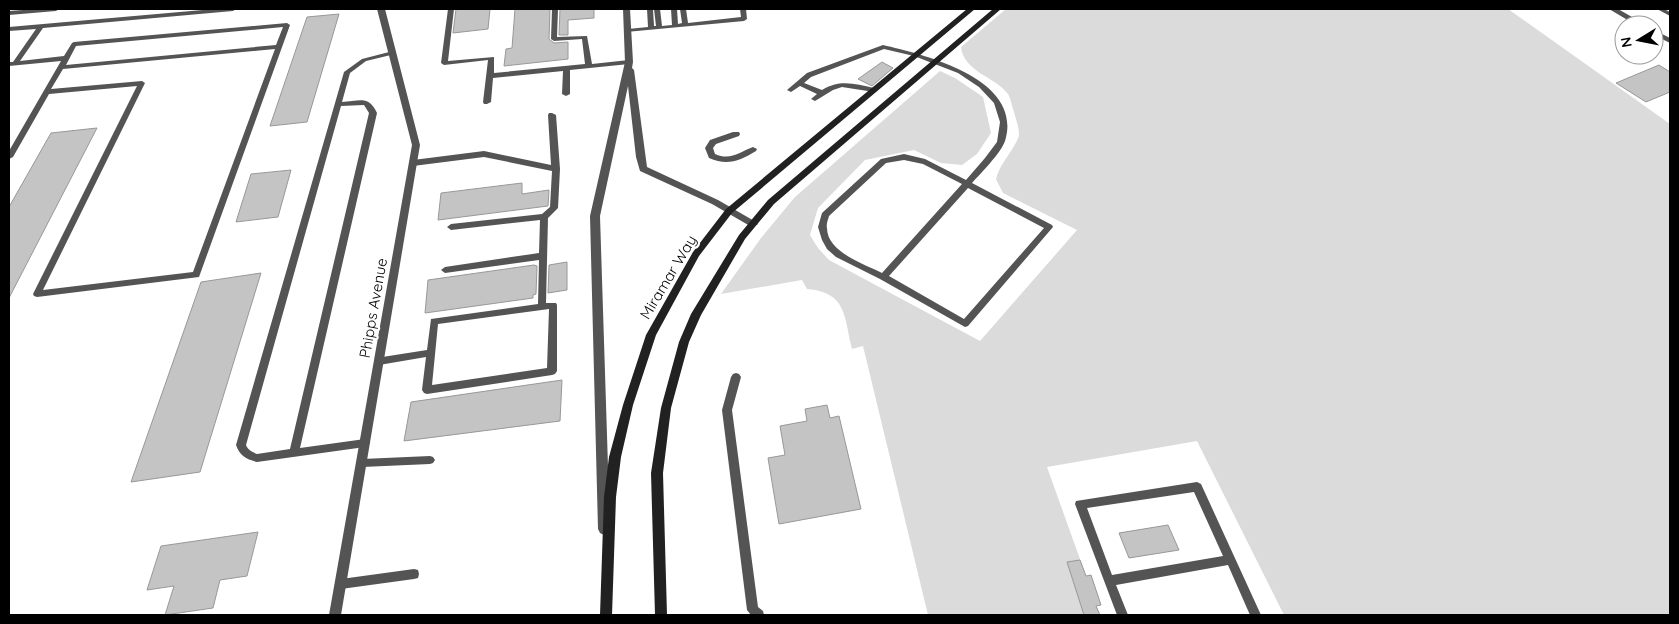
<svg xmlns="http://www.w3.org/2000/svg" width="1679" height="624" font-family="Quicksand,sans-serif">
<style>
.green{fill:#dbdbdb}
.building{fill:#c4c4c4;stroke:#989898}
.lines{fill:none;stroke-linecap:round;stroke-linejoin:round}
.service{fill:#545454;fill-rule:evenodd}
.minor{fill:#545454;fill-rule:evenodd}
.tertiary{fill:#545454;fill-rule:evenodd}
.secondary{fill:#212121;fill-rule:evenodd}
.labels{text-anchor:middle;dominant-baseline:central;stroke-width:4.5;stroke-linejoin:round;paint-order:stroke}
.street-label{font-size:15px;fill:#000;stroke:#fff}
</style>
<rect width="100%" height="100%" fill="#fff"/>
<!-- green -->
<path class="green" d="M1006 9H1508L1670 124V615H1284L1197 441 1047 467 1100 615H928L863 346 852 349C844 317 847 292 807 289L802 280 721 294 761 238 795 197 940 71 955 78 983 97 991 133 977 154 962 165 941 163 914 150 865 160 818 208 810 235 818 248 829 260 980 341 1077 230 1003 193 996 179C999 164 1017 146 1019 135 1019 128 1016 119 1014 112 1012 107 1011 99 1008 94 994 76 964 72 961 47Z"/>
<!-- building -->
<path class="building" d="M456 9H490L488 29 453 33Z
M515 9H550L549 39 554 43 568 42V59L504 66 506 49 512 48Z
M560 9H594V18L568 20V35H559Z
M339 14 307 122 270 126 307 17Z
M882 62 893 68 872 86 858 79Z
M1659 65 1670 72V92L1646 102 1616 83Z
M97 128 9 298V207L51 133Z
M291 170 278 217 236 222 251 174Z
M522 183V194L549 190 548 206 438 220 441 193Z
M567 262V290L548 293 549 265Z
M534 265 537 266 536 294 533 295V298L425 313 428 280Z
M261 273 200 472 131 482 201 282Z
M562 380 560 421 404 441 411 402Z
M827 405 830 418 839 416 861 509 779 524 768 458 785 455 780 426 807 421 805 409Z
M1168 525 1179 550 1129 558 1119 533Z
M258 532 247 576 220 580 213 608 165 615 174 586 147 590 161 546Z
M1080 560 1086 576 1091 575 1101 605 1096 606 1100 615H1084L1067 562Z"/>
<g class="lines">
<!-- service -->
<path class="service" d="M36 9H59L56 11 9 15V11Z
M214 9H236L233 11 43 28 20 61 64 56 72 43 74 42 287 23 290 25 199 277 37 297 34 296 33 294 137 86 49 94 13 157 9 159V151L61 61 9 66V62H13L36 29 9 31V27ZM283 27 276 45 66 65 76 46ZM275 49 193 272 43 290 145 83 142 81 51 89 63 69Z
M448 9H454L448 61 494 57V73L585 64 582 39 554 41 551 39 552 9H558L557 37 587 36 592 64 629 60 632 62 629 64 570 70V94L566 96 562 94 563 71 493 78 491 102 487 104H484L483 102 488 60 444 65 441 63Z
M647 9H653L654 26H656L654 9H660L662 26 672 25 671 9H677L678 24 682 23 680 9H686L688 23 741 17 740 9H746L747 19 744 21 626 32V30L628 29 648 27Z
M1657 9H1664L1670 12V16Z
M883 45C926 55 1024 79 1005 141 1001 153 981 173 972 183L1052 225 1053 227 968 326 965 327 880 279 836 257 827 249 822 240 818 227 822 213 881 159 904 154 925 159 966 180 985 158 997 142 1000 122 994 103 979 87 958 73 914 56 884 49 811 77 804 83 822 90C840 79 855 84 874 88V92L842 87 833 90 815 101 811 99 817 94 800 86 791 92 787 90 807 73ZM904 160 923 164 962 184 882 273C864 264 827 252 827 228 826 224 828 220 829 216L886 163ZM968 188 1044 228 964 319 889 276Z
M393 51 396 53 395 54 366 61 350 73 342 102C359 101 369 95 377 113L300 448 365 439 368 440 370 443 368 446 365 447 257 462C246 459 240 456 236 445L344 72 362 59ZM364 105 369 113 290 449 257 454C252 452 248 450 246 445L341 106Z
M549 113H552L556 115 560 169 558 208 548 218 546 303H556L557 305V371L555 374 552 375 427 394 424 393 422 390 426 357 379 365 376 364 374 361 376 358 427 350 431 319 538 304 539 260 445 273 441 270 445 267 539 253 540 220 451 230 447 227 451 224 542 214 550 207 552 171 484 157 413 166 409 163 413 160 484 151 551 165 548 115ZM549 309 547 368 432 385 438 324Z
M733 132H739L740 134 739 136 716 144 713 148 715 154C731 161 739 152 753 147L757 149 756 151C740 161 727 166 709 158L705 148 710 140Z
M736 373 739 374 741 377 732 410 758 607 763 611 764 615H751L747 610 722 410 731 377 733 374Z
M430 456 433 457 435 460 433 463 430 464 362 467 358 466 357 463 358 460 362 459Z
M1197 482 1201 484 1261 615H1250L1228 565 1116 585 1128 615H1117L1075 504 1076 501ZM1194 492 1223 556 1112 575 1087 508Z
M414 569 418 570 419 574 418 578 414 579 341 589 337 588 336 584 337 580 341 579Z"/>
<!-- minor -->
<path class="minor" d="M377 9H385L420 145 341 615H329L412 145Z
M1609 9H1618L1646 25H1636Z
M1654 30 1670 38V43L1654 35Z"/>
<!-- tertiary -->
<path class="tertiary" d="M623 9H630L633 62 632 68 634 70 647 167 718 200 756 222 758 224 753 227 750 226 712 204 640 171 636 157 628 86 600 216 610 529 608 533 604 535 600 533 598 529 590 216 625 62Z"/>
<!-- secondary -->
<path class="secondary" d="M967 9H975L732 213 699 256 656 335 633 405 621 457 616 497 612 615H600L604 497 609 457 623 405 646 335 693 252 726 209Z
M993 9H1001L774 204 745 239 701 315 689 342 671 408 663 473 667 615H655L651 473 661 408 679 342 691 314 739 235 768 200Z"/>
</g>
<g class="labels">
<!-- street labels -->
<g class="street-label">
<text transform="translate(668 277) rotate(-59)">Miramar Way</text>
<text transform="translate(373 308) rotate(-80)">Phipps Avenue</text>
</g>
</g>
<!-- border -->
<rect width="1679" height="624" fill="none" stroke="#000000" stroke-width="20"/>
<!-- north arrow -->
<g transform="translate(1639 40) rotate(260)"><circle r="24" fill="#ffffff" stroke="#999999"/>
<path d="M0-4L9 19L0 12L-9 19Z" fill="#000000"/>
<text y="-8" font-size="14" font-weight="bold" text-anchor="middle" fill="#000000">N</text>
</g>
</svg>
